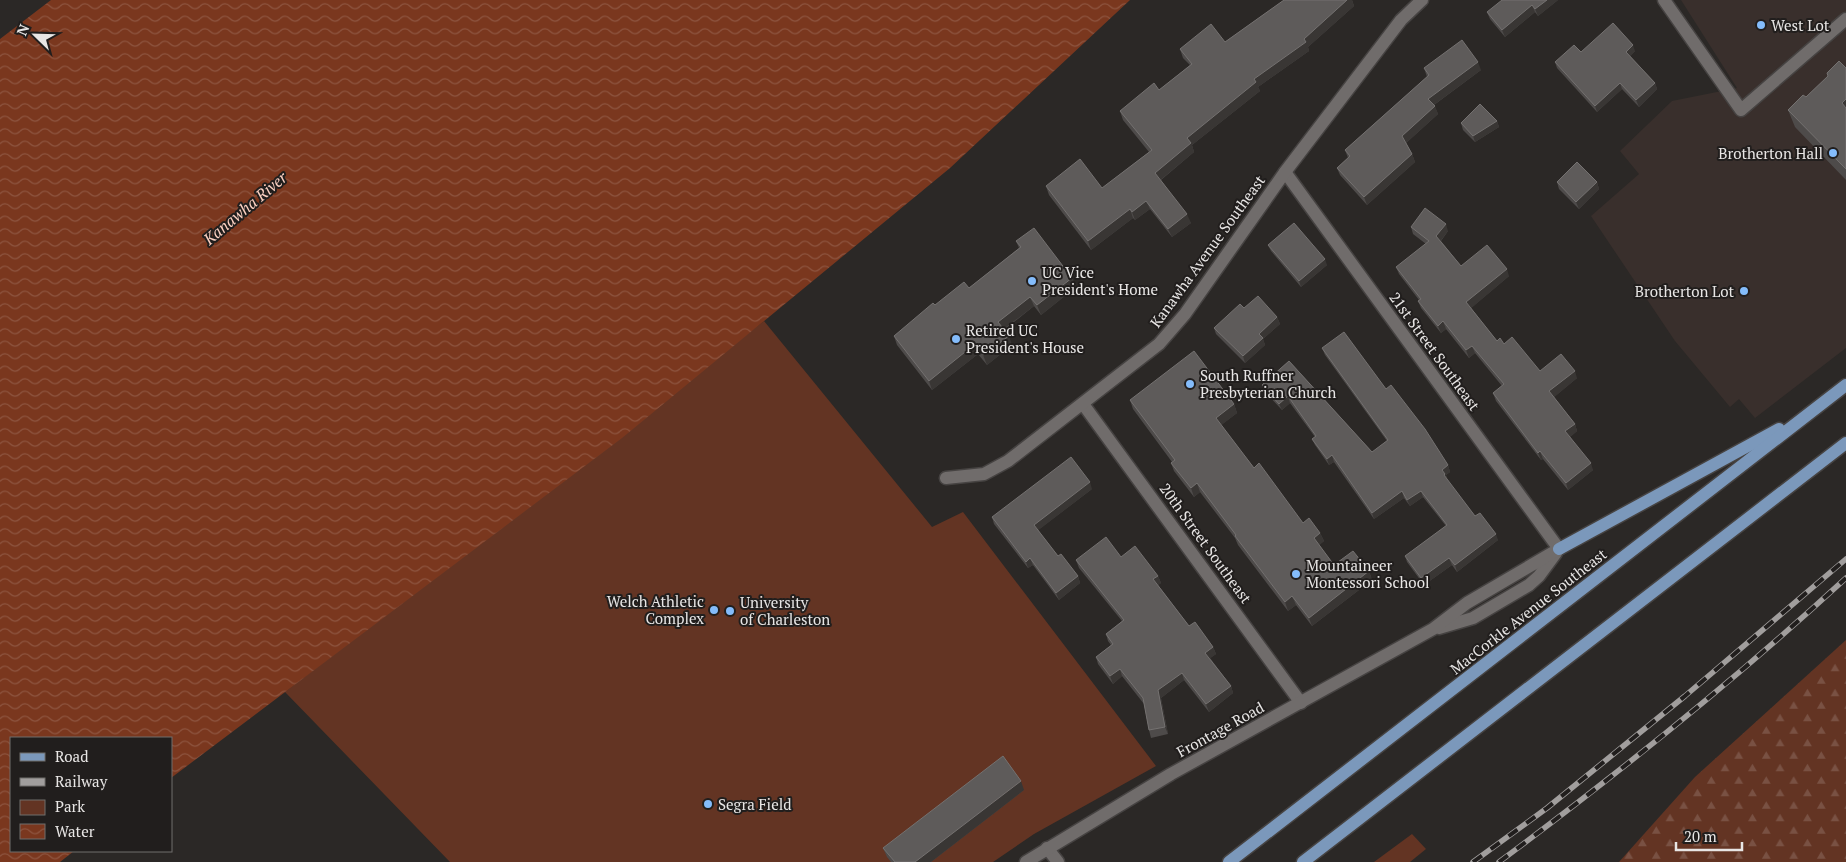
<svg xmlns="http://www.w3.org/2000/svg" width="1846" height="862" viewBox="0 0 1846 862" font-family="'PT Serif',serif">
	<defs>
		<pattern id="forest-firs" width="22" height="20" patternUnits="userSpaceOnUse" patternTransform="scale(1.25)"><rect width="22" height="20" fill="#633423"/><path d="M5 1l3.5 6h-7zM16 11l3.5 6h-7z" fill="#795143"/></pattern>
		<pattern id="water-waves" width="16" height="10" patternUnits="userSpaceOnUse" patternTransform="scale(1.25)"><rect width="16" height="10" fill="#7a371e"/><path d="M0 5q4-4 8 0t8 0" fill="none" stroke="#8d543f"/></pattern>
	</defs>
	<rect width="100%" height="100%" fill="#2b2826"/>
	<path fill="#392f2c" d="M1681,0H1846V348L1755,418L1739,399L1730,407L1675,341L1591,216L1639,174L1620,151L1672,101L1737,88Z"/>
	<g fill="#633423">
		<path d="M764,321L932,527L963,512L1156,766L1034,834L993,862H450L285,692Z"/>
		<path d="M1412,834L1426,849L1410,862H1374Z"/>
	</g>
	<path fill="url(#forest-firs)" d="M1846,640V862H1619L1695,777Z"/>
	<path fill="url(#water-waves)" d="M51,0H1130L950,168L622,438L171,778V738H11V851H74L60,862H0V39Z"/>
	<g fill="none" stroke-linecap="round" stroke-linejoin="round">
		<defs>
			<g id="street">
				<path d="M1664,0L1741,110L1846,19"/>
				<path d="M1285,172L1559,549"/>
				<path d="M1083,404L1301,703"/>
				<path d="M946,478L984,474L1008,461L1159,344L1185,314L1285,172L1401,20L1422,0"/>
				<path d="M1439,628L1473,618L1529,585L1539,576L1556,553"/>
				<path d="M1047,848L1058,862"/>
				<path d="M1026,862L1171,774L1433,629L1467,603L1559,549"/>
			</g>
			<g id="primary">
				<path d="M1559,549L1779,429"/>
				<path d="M1229,862L1846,385"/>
				<path d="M1303,862L1846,443"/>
			</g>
		</defs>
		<use href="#street" stroke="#464342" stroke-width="15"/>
		<use href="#primary" stroke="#464342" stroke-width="15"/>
		<use href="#street" stroke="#706c6b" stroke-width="12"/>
		<use href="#primary" stroke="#7b98bb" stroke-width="12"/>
		<defs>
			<g id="rail">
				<path d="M1473,862L1547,808L1685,696L1846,559"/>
				<path d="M1499,862C1619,773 1736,679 1846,578"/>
			</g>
		</defs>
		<use href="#rail" stroke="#a19e9d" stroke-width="5.5"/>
		<use href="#rail" stroke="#211e1d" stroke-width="4" stroke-dasharray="11" stroke-linecap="butt"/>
	</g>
	<g fill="#4e4b4a">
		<path d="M1284,0H1352L1354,6L1308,47L1309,51L1258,87L1260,91L1192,145L1194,152L1161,180L1191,223L1172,237L1150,209L1135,220L1133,218L1091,250L1049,195L1046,186L1102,188L1149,152L1123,120L1120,111L1159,90L1190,65L1183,58L1180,49L1225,42Z"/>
		<path d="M1558,0L1538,16L1535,12L1505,37L1490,19L1487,12Z"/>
		<path d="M1635,51L1630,56L1655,83L1657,89L1639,107L1622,89L1597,112L1557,68L1555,62L1581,52Z"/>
		<path d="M1424,68L1481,70L1434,105L1438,114L1406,143L1412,154L1415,162L1367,205L1340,175L1337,168L1348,158L1345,150L1427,77Z"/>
		<path d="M1846,68V180L1795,127L1788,110L1806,97L1828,76Z"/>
		<path d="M1497,121L1499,127L1475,142L1463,130L1461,123Z"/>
		<path d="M1557,182H1597L1599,189L1579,209L1559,189Z"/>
		<path d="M1411,227L1448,231L1441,241L1461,266L1509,276L1471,308L1497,341L1504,344L1540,371L1577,378L1554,397L1575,424L1577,431L1570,437L1593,470L1568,490L1543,459L1541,460L1496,401L1493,393L1502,386L1475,353L1469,358L1446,329L1441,333L1421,308L1418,301L1419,300L1399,274L1396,267L1426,244L1413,234Z"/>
		<path d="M1016,241L1072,278L1076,287L1041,315L1034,306L1004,330L1012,345L987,365L978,354L932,390L897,345L894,336L935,305L969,288L1019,248Z"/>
		<path d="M1268,245L1327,265L1301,287L1271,251Z"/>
		<path d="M1244,308L1277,317L1280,324L1263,339L1265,345L1245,363L1216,334L1214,328Z"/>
		<path d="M1322,348L1386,389L1448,465L1450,472L1446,475L1447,480L1475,516L1498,540L1457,572L1452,565L1424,585L1407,562L1405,556L1446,526L1423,497L1410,506L1404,498L1374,519L1334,462L1329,465L1315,445L1312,439L1315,437L1290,403L1282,410L1264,391L1262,385L1289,361L1372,452L1387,441L1325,355Z"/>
		<path d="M1130,400L1234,404L1237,413L1221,425L1254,468L1303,523L1320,533L1324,541L1319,545L1334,565L1369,571L1372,580L1312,626L1296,605L1288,611L1238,545L1235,538L1200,492L1194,497L1174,471L1171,463L1172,462L1133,409Z"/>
		<path d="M1092,489L1038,530L1058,556L1078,576L1080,583L1059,600L1033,565L1028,568L994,524L992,517Z"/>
		<path d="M1121,557L1158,576L1161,583L1158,585L1189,626L1213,647L1216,654L1210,658L1231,686L1233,693L1209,712L1184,680L1161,698L1168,734L1151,738L1149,730L1144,704L1122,676L1113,684L1098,664L1096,657L1111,645L1108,641L1106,634L1122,621L1079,568L1076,560Z"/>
		<path d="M1024,790L931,862H891L887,857L883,848Z"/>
	</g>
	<g fill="#393634">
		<path d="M1347,0H1352L1354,6L1308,47L1309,51L1258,87L1260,91L1192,145L1194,152L1158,182L1155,173L1187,138L1254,79L1304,39Z"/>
		<path d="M1547,0H1558L1538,16L1535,9Z"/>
		<path d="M1532,5L1535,12L1505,37L1502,30Z"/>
		<path d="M1633,45L1635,51L1629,58L1626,52Z"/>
		<path d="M1478,62L1481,70L1431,107L1428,99Z"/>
		<path d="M1620,83L1622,89L1597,112L1595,106Z"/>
		<path d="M1655,83L1657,89L1639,107L1636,100Z"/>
		<path d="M1846,99V115L1842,103Z"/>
		<path d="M1435,106L1438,114L1405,144L1402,136Z"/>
		<path d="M1497,121L1499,127L1475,142L1473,136Z"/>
		<path d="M1412,154L1415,162L1367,205L1364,197Z"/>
		<path d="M1597,182L1599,189L1579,209L1576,202Z"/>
		<path d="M1146,201L1150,209L1135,220L1132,212Z"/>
		<path d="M1130,209L1133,218L1091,250L1088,241Z"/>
		<path d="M1187,214L1191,223L1172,237L1168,229Z"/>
		<path d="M1446,224L1448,231L1439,243L1436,236Z"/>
		<path d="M1325,259L1327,265L1301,287L1299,281Z"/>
		<path d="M1507,269L1509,276L1469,310L1466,302Z"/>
		<path d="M1072,278L1076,287L1041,315L1037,305Z"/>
		<path d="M1030,297L1034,306L1001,331L998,322Z"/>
		<path d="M1277,317L1280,324L1263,339L1265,345L1245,363L1243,356L1259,334Z"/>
		<path d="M1443,321L1446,329L1441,333L1438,326Z"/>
		<path d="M1009,336L1012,345L987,365L983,355Z"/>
		<path d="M975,344L978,354L932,390L929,381Z"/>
		<path d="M1472,346L1475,353L1469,358L1466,350Z"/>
		<path d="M1575,371L1577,378L1552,399L1549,391Z"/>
		<path d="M1288,396L1290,403L1282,410L1279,404Z"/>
		<path d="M1234,404L1237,413L1219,427L1216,418Z"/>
		<path d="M1575,424L1577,431L1568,439L1565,431Z"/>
		<path d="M1540,451L1543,459L1541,460L1538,453Z"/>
		<path d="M1332,455L1334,462L1329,465L1327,459Z"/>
		<path d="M1591,463L1593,470L1568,490L1566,483Z"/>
		<path d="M1448,465L1450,472L1446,475L1448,481L1446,482L1442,470Z"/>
		<path d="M1090,482L1092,489L1036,532L1034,525Z"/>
		<path d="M1197,483L1200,492L1194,497L1191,488Z"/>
		<path d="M1402,491L1404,498L1374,519L1372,513Z"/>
		<path d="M1421,491L1423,497L1410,506L1407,500Z"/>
		<path d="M1320,533L1324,541L1317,547L1314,538Z"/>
		<path d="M1496,534L1498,540L1457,572L1455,565Z"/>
		<path d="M1030,558L1033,565L1028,568L1026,562Z"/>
		<path d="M1449,558L1452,565L1424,585L1421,578Z"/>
		<path d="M1369,571L1372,580L1312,626L1309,618Z"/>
		<path d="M1078,576L1080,583L1059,600L1056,593Z"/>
		<path d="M1158,576L1161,583L1156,587L1153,579Z"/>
		<path d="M1292,596L1296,605L1288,611L1285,602Z"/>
		<path d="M1213,647L1216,654L1208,660L1205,653Z"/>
		<path d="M1120,669L1122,676L1113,684L1110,676Z"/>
		<path d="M1182,673L1184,680L1161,698L1168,734L1165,727L1158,690Z"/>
		<path d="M1231,686L1233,693L1209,712L1206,704Z"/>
		<path d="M1021,781L1024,790L931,862H915Z"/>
	</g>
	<g fill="#5e5b5a" stroke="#747170">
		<path d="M1284,0H1347L1304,39L1306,42L1254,79L1256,82L1187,138L1191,143L1155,173L1187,214L1168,229L1146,201L1132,212L1130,209L1088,241L1046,186L1080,159L1102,188L1152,150L1120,111L1154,83L1159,90L1192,64L1180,49L1211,24L1225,42Z"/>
		<path d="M1502,0H1547L1535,9L1532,5L1502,30L1487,12Z"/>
		<path d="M1613,23L1633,45L1626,52L1655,83L1636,100L1620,83L1595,106L1555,62L1574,45L1581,52Z"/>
		<path d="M1462,40L1478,62L1428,99L1435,106L1402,136L1412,154L1364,197L1337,168L1350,156L1345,150L1429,75L1424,68Z"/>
		<path d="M1839,61L1846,68V99L1842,103L1846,108V169L1788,110L1803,95L1806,97L1828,76L1827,73Z"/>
		<path d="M1480,104L1497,121L1473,136L1461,123Z"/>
		<path d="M1577,162L1597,182L1576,202L1557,182Z"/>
		<path d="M1425,208L1446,224L1436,236L1461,266L1487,245L1507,269L1466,302L1497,341L1500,338L1504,344L1512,337L1540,371L1561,354L1575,371L1549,391L1575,424L1565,431L1591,463L1566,483L1540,451L1538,453L1493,393L1504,384L1472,346L1466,350L1443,321L1438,326L1418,301L1421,299L1396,267L1429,241L1411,227Z"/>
		<path d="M1294,223L1325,259L1299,281L1268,245Z"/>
		<path d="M1034,228L1072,278L1037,305L1030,297L998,322L1009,336L983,355L975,344L929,381L894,336L933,303L935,305L964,282L969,288L1021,247L1016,241Z"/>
		<path d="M1258,296L1277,317L1259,334L1263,338L1243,356L1214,328L1240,304L1244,308Z"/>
		<path d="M1344,332L1386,389L1391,385L1425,429L1448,465L1442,470L1445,474L1444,475L1475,516L1480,513L1496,534L1455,565L1449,558L1421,578L1405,556L1447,525L1421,491L1407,500L1402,491L1372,513L1332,455L1327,459L1312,439L1316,436L1288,396L1279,404L1262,385L1289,361L1372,452L1388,440L1322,348Z"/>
		<path d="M1194,351L1234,404L1216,418L1254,468L1259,463L1303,523L1309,518L1320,533L1314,538L1334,565L1353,551L1369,571L1309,618L1292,596L1285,602L1235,536L1236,535L1197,483L1191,488L1171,463L1175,460L1130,400Z"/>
		<path d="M1071,457L1090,482L1034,525L1058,556L1061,554L1078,576L1056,593L1030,558L1026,562L992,517Z"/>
		<path d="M1106,537L1121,557L1135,546L1158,576L1153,579L1189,626L1195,622L1213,647L1205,653L1231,686L1206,704L1182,673L1158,690L1165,727L1149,730L1143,698L1120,669L1110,676L1096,657L1113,644L1106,634L1124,620L1076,560Z"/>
		<path d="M1003,756L1021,781L915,862H895L883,848Z"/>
	</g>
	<g fill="#84bcfb" stroke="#211e1d" stroke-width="2">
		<circle cx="1761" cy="25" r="5"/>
		<circle cx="1833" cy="153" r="5"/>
		<circle cx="1032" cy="281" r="5"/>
		<circle cx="1744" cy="291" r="5"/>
		<circle cx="956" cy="339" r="5"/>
		<circle cx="1190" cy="384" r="5"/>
		<circle cx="1296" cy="574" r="5"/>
		<circle cx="714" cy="610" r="5"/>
		<circle cx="730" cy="611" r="5"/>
		<circle cx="708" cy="804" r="5"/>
	</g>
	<g text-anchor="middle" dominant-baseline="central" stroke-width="4" stroke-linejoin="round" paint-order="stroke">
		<g font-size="15" fill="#e8e6e5" stroke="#211e1d" text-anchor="start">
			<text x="1771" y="25">West Lot</text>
			<text x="1823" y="153" text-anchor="end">Brotherton Hall</text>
			<text x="1042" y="272">UC Vice<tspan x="1042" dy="17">President's Home</tspan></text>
			<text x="1734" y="291" text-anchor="end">Brotherton Lot</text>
			<text x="966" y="330">Retired UC<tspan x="966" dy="17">President's House</tspan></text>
			<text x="1200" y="375">South Ruffner<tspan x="1200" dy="17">Presbyterian Church</tspan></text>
			<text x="1306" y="565">Mountaineer<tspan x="1306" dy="17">Montessori School</tspan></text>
			<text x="704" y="601" text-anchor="end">Welch Athletic<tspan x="704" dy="17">Complex</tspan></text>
			<text x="740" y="602">University<tspan x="740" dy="17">of Charleston</tspan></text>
			<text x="718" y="804">Segra Field</text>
		</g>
		<g font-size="15" fill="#e8e6e5" stroke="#211e1d">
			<text transform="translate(1207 251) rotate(-54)">Kanawha Avenue Southeast</text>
			<text transform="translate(1435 351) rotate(54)">21st Street Southeast</text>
			<text transform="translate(1206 543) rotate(54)">20th Street Southeast</text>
			<text transform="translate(1528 611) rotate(-38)">MacCorkle Avenue Southeast</text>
			<text transform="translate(1220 729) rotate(-29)">Frontage Road</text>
		</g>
		<g font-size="16" font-style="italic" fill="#fcd1c2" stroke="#211e1d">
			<text transform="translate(245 208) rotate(-40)">Kanawha River</text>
		</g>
	</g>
	<rect x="10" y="737" width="162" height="115" fill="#211e1d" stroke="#716e6d"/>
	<rect x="20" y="753" width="25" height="8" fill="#7b98bb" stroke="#716e6d"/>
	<text x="55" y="762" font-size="15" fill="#e8e6e5">Road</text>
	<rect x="20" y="778" width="25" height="8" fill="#a19e9d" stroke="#716e6d"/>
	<text x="55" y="787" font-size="15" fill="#e8e6e5">Railway</text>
	<rect x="20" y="800" width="25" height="15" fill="#633423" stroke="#716e6d"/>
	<text x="55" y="812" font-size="15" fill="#e8e6e5">Park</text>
	<rect x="20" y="824" width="25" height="15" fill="url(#water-waves)" stroke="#716e6d"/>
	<text x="55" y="837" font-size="15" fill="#e8e6e5">Water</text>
	<g transform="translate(35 35) rotate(293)" stroke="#211e1d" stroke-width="4" paint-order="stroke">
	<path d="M0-4L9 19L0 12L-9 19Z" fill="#e8e6e5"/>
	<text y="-8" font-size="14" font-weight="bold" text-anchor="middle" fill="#e8e6e5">N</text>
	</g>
	<path d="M1676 842v8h66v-8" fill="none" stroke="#e8e6e5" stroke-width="2.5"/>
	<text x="1684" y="842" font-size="15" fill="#e8e6e5" stroke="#211e1d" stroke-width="4" paint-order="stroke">20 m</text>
</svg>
